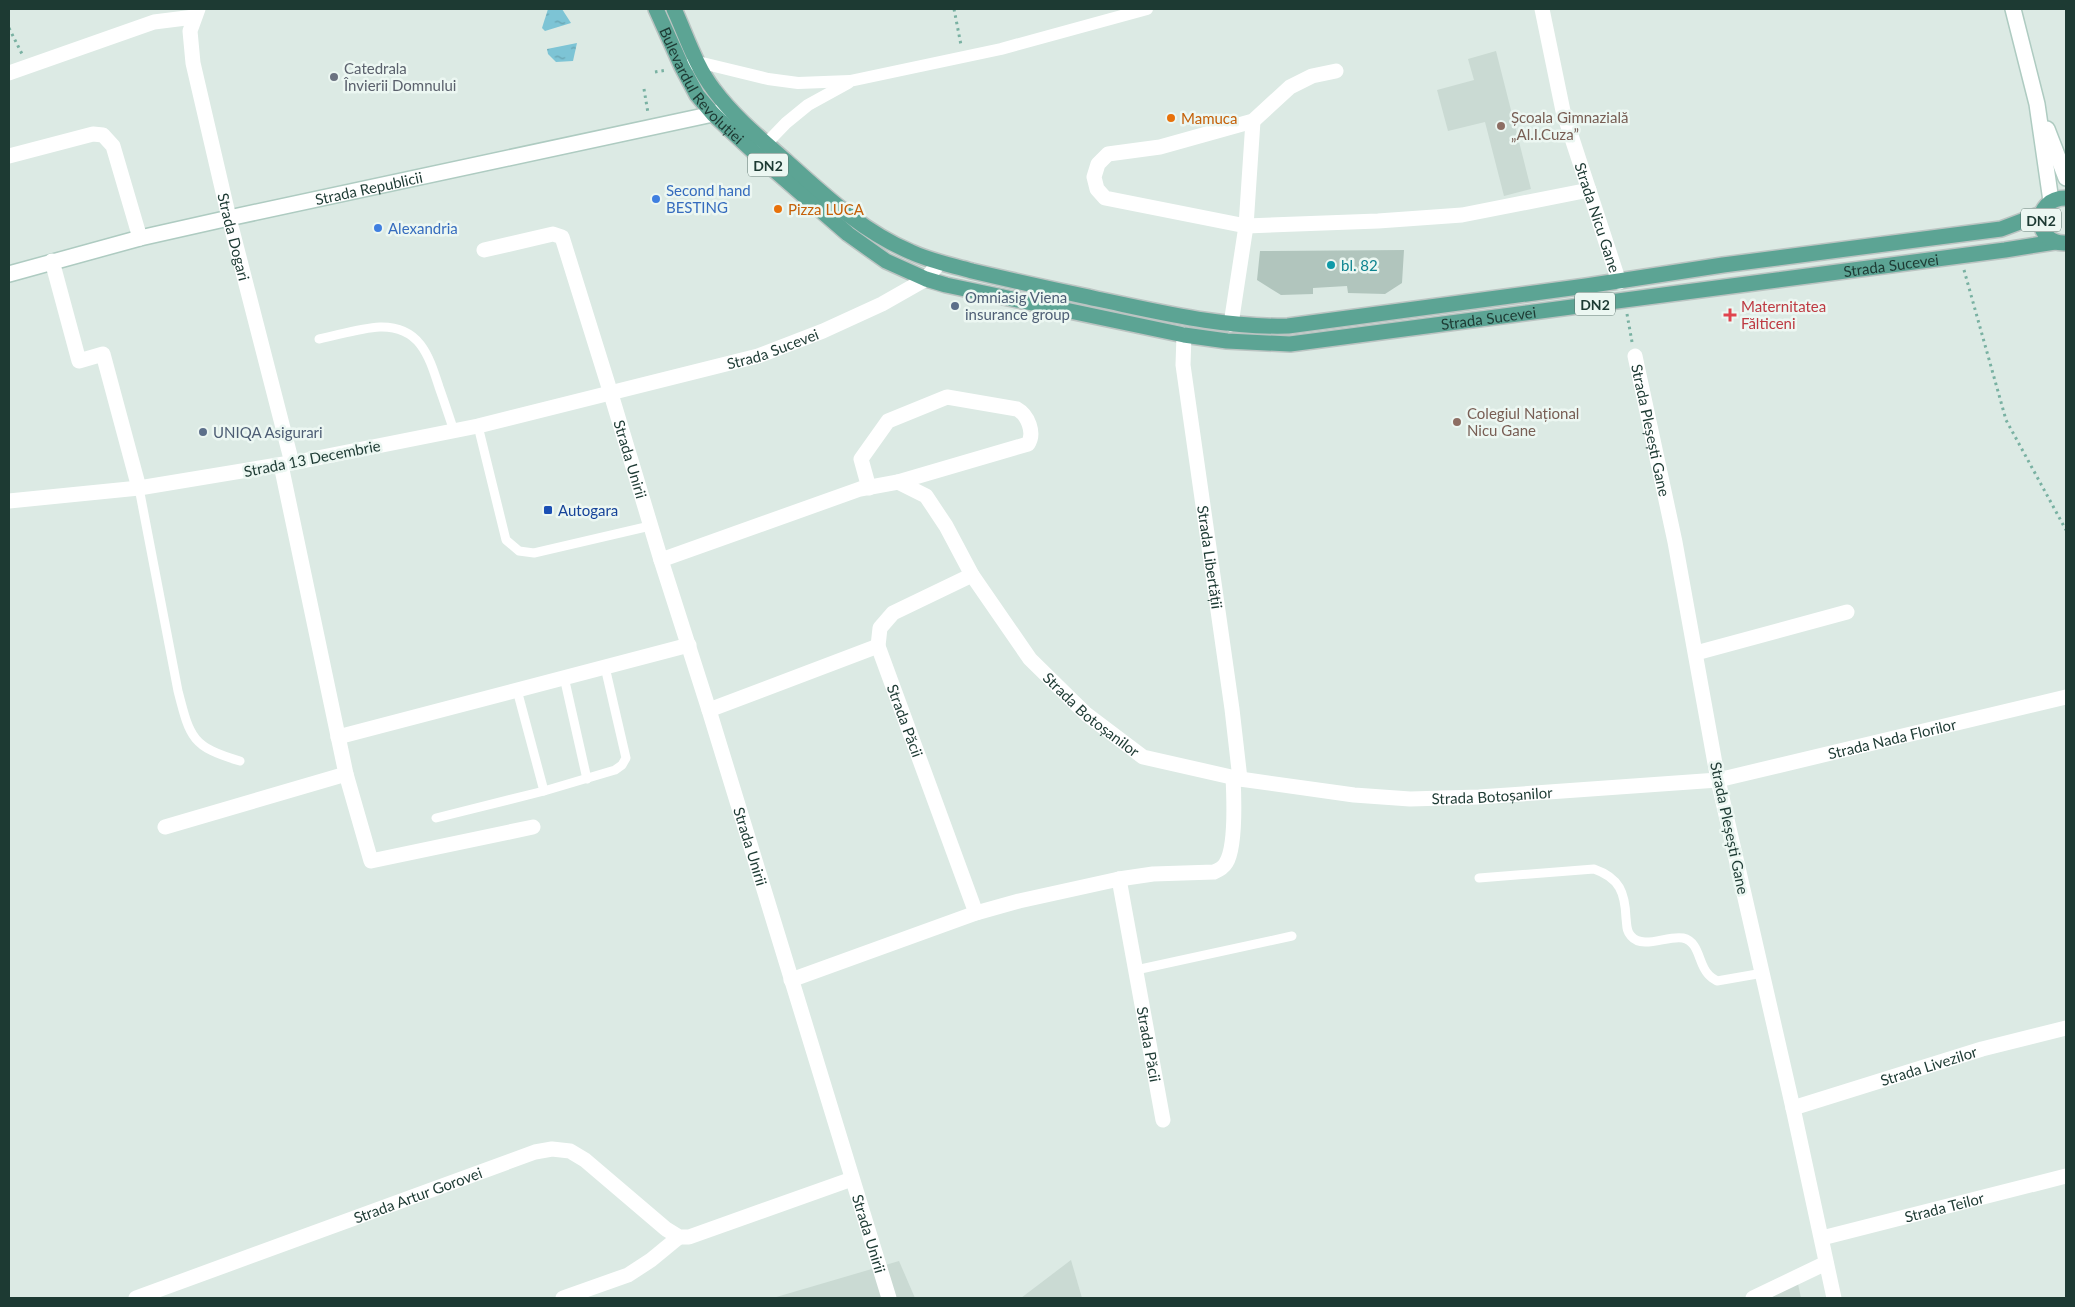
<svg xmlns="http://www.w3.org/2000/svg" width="2075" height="1307" viewBox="0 0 2075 1307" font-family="Lato,sans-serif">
	<defs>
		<pattern id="water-ripples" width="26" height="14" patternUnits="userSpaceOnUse" patternTransform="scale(1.25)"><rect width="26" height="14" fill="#7dc4d5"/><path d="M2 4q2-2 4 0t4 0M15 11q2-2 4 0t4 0" fill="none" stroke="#66a0ad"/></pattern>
	</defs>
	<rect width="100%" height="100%" fill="#dceae4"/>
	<g fill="#cadad3">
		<path d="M1496,51L1531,189L1504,196L1485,122L1448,131L1437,90L1474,80L1468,59Z"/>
		<path d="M1071,1260L1082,1298H1021Z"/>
		<path d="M899,1261L915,1298H773Z"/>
		<path d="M1797,1279L1801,1298H1757Z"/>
	</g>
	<g fill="url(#water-ripples)">
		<path d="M548,9H562L571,23L545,31L542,28Z"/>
		<path d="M577,43L573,61L556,62L548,54L547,49Z"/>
	</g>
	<path fill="#b1c5bd" d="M1404,250L1402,283L1385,294L1348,293L1347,286L1313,288V294L1281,295L1257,280L1260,251Z"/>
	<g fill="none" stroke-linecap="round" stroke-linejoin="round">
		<defs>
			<g id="secondary">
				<path d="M2013,9L2037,104L2051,201"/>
				<path d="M2047,129L2066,178"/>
				<path id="s12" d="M9,274L140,238L229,218L713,114L722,110"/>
			</g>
			<g id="primary">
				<path id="s13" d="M656,9L682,67L697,95L713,114L756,154L848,234L886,261L926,279L946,285L1184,335L1227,341L1290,344L2005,250L2055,242"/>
				<path d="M674,9C686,35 696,67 714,90C734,117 761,139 786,161C825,196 863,232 911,252C930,261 951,265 972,271C1014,281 1056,290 1097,299C1160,312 1223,328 1288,326L1586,286L1723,265L2001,229L2041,214"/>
				<path d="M2066,198C2031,198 2034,245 2066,243"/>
			</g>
		</defs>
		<use href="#secondary" stroke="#aecbc1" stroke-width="18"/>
		<use href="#primary" stroke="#bbc4c2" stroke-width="18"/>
		<g stroke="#79b1a2" stroke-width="3" stroke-dasharray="2.5 4" stroke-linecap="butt">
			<path d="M954,9L961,45"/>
			<path d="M9,28L22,54"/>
			<path d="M655,72L667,70"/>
			<path d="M644,89L648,113"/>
			<path d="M1964,270L2006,420L2066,530"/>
			<path d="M1627,314L1632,342"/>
		</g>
		<g stroke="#fff" stroke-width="9">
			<path d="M319,339C339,335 360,328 380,327C420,326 429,356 439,387C444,401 449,416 454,431"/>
			<path d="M478,426L506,540L519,551L534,553L650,526"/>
			<path d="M139,488L178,691C190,738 192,747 240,761"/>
			<path d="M564,677L587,779"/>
			<path d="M517,690L544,791L615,770L622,765L626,758L605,667"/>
			<path d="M436,818L544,791"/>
			<path d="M1479,878L1594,869C1620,878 1625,893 1626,918C1627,925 1626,931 1631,936C1643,950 1667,935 1683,938C1700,942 1698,964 1708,974C1710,977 1714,979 1717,981L1763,973"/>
			<path d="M1136,970L1292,936"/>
		</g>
		<g stroke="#fff" stroke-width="12">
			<path d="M691,64L698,62L768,79L798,83L850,81L1001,49L1147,9"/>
			<path d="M759,151L786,123L808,105L848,83"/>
		</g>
		<g stroke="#fff" stroke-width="15">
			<path id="s1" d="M1542,9L1563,111L1619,282"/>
			<path d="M1336,71L1312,76L1290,87L1253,121L1160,147L1108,154L1098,164L1094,177L1097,189L1105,198L1246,226L1378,221L1462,215L1589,190"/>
			<path d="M9,73L154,22L194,17"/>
			<path d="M9,156L93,134L103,135L113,146L140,238"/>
			<path d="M484,250L553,234L562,237L611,394"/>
			<path d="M52,261L79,361L103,354L139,488"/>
			<path d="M1231,324L1246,226L1253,121"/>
			<path id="s2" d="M1184,335L1183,365L1232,709L1240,779"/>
			<path id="s3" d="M1635,356L1675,542L1718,780L2066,697"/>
			<path d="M281,465L346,774L371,861L533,827"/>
			<path d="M869,488L861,459L888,421L947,397L1017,409C1028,415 1035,433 1028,444L898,482"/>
			<path d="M9,501L139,488L290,463"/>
			<path id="s4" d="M661,560L709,710L889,1298"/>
			<path id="s5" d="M972,575L893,613L880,628L878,646L976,913"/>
			<path d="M1696,653L1847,612"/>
			<path d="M709,710L878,646"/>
			<path d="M338,737L689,645"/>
			<path d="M165,827L346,774"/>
			<path id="s6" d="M1119,879L1163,1120"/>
			<path d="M791,980L976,913L1019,901L1119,879L1153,874L1214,872C1219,870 1223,868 1226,863C1236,847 1234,797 1233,777"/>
			<path id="s7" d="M1793,1108L1982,1049L2066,1028"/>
			<path id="s8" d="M1822,1238L2066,1176"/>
			<path id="s9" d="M136,1298L535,1152L552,1149L570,1151L585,1160L666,1229L679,1237H689L852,1179"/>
			<path d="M563,1298L628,1275L651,1260L679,1237"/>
		</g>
		<g stroke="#fff" stroke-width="15">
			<path id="s10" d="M198,9L190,31L193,63L229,218L292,463L478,426L758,356L823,331L882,304L926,279L939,263"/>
			<path id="s11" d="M611,394L661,560L860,489L898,482L926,496L946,526L972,575L1030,659L1086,714L1143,757L1240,779L1354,795L1410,799L1479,797L1718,780L1793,1108L1834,1298"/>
			<path d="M1753,1298L1826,1263"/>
		</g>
		<use href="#secondary" stroke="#fff" stroke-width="15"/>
		<use href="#primary" stroke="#5ca494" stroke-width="15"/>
	</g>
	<circle fill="#6b7280" stroke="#ecf7f2" stroke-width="2" cx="334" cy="77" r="5"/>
	<g fill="#e8710a" stroke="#ecf7f2" stroke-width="2">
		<circle cx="1171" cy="118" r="5"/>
		<circle cx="778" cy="209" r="5"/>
	</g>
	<g fill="#8d6e63" stroke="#ecf7f2" stroke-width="2">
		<circle cx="1501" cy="126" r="5"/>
		<circle cx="1457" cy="422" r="5"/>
	</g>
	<g fill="#3f7fe0" stroke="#ecf7f2" stroke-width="2">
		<circle cx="656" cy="199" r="5"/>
		<circle cx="378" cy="228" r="5"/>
	</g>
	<circle fill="#0f9aa8" stroke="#ecf7f2" stroke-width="2" cx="1331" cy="265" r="5"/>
	<g fill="#5c6f8a" stroke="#ecf7f2" stroke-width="2">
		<circle cx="955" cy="306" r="5"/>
		<circle cx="203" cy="432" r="5"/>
	</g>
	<path fill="#e0444e" stroke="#ecf7f2" stroke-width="2" d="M1727.5 307.5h5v5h5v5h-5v5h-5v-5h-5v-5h5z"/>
	<rect fill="#1a4fb4" stroke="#ecf7f2" stroke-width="2" x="543" y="505" width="10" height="10" rx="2.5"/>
	<g text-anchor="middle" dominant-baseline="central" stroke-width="5" stroke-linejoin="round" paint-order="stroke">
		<g fill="#ecf7f2" stroke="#5b736c" stroke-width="1">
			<rect x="748" y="153.5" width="40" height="23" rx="4"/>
			<rect x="2021" y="208.5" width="40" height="23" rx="4"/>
			<rect x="1575" y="292.5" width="40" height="23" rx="4"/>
		</g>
		<g font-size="14" font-weight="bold" fill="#1d3a33">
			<text x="768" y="165">DN2</text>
			<text x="2041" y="220">DN2</text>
			<text x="1595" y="304">DN2</text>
		</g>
		<g font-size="15" fill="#5b616d" stroke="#ecf7f2" text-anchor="start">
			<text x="344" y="68">Catedrala<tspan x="344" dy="17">Învierii Domnului</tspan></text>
		</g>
		<g font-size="15" fill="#1d3a33" stroke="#ecf7f2">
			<text stroke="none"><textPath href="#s13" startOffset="90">Bulevardul Revoluției</textPath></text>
			<text stroke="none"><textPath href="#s12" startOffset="370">Strada Republicii</textPath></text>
			<text stroke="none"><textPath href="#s1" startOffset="216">Strada Nicu Gane</textPath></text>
			<text stroke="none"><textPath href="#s10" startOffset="234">Strada Dogari</textPath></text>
			<text stroke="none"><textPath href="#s13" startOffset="1368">Strada Sucevei</textPath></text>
			<text stroke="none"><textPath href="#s13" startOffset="962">Strada Sucevei</textPath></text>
			<text stroke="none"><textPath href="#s10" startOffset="962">Strada Sucevei</textPath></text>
			<text stroke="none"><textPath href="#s3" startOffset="76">Strada Pleșești Gane</textPath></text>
			<text transform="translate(312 458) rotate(-11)">Strada 13 Decembrie</text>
			<text stroke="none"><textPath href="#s11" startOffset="68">Strada Unirii</textPath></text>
			<text stroke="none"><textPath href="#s2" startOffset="224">Strada Libertății</textPath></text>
			<text stroke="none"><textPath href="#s11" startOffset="731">Strada Botoșanilor</textPath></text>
			<text stroke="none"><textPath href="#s5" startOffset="205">Strada Păcii</textPath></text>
			<text stroke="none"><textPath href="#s3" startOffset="611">Strada Nada Florilor</textPath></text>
			<text stroke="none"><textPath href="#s11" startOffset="1151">Strada Botoșanilor</textPath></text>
			<text transform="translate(1730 828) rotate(78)">Strada Pleșești Gane</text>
			<text stroke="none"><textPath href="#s4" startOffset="300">Strada Unirii</textPath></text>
			<text stroke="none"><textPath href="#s6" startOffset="168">Strada Păcii</textPath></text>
			<text stroke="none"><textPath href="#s7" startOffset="142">Strada Livezilor</textPath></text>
			<text stroke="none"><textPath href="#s9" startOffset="300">Strada Artur Gorovei</textPath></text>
			<text stroke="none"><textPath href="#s8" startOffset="126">Strada Teilor</textPath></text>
			<text stroke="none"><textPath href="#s4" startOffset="705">Strada Unirii</textPath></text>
		</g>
		<g font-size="15" fill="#785e54" stroke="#ecf7f2" text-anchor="start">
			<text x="1511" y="117">Școala Gimnazială<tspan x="1511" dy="17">„Al.I.Cuza”</tspan></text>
			<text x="1467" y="413">Colegiul Național<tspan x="1467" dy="17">Nicu Gane</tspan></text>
		</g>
		<g font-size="15" fill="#c56008" stroke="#ecf7f2" text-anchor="start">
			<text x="1181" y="118">Mamuca</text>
			<text x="788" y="209">Pizza LUCA</text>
		</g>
		<g font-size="15" fill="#366cbe" stroke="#ecf7f2" text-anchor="start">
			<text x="666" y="190">Second hand<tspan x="666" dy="17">BESTING</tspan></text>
			<text x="388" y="228">Alexandria</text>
		</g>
		<g font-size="15" fill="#0d838f" stroke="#ecf7f2" text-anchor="start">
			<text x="1341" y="265">bl. 82</text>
		</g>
		<g font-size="15" fill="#4e5e75" stroke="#ecf7f2" text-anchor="start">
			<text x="965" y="297">Omniasig Viena<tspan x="965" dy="17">insurance group</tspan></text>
			<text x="213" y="432">UNIQA Asigurari</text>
		</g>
		<g font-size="15" fill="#be3a42" stroke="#ecf7f2" text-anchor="start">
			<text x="1741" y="306">Maternitatea<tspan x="1741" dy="17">Fălticeni</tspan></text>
		</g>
		<g font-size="15" fill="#164399" stroke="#ecf7f2" text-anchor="start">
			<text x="558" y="510">Autogara</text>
		</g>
	</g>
	<rect width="2075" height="1307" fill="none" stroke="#1d3a33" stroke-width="20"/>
</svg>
